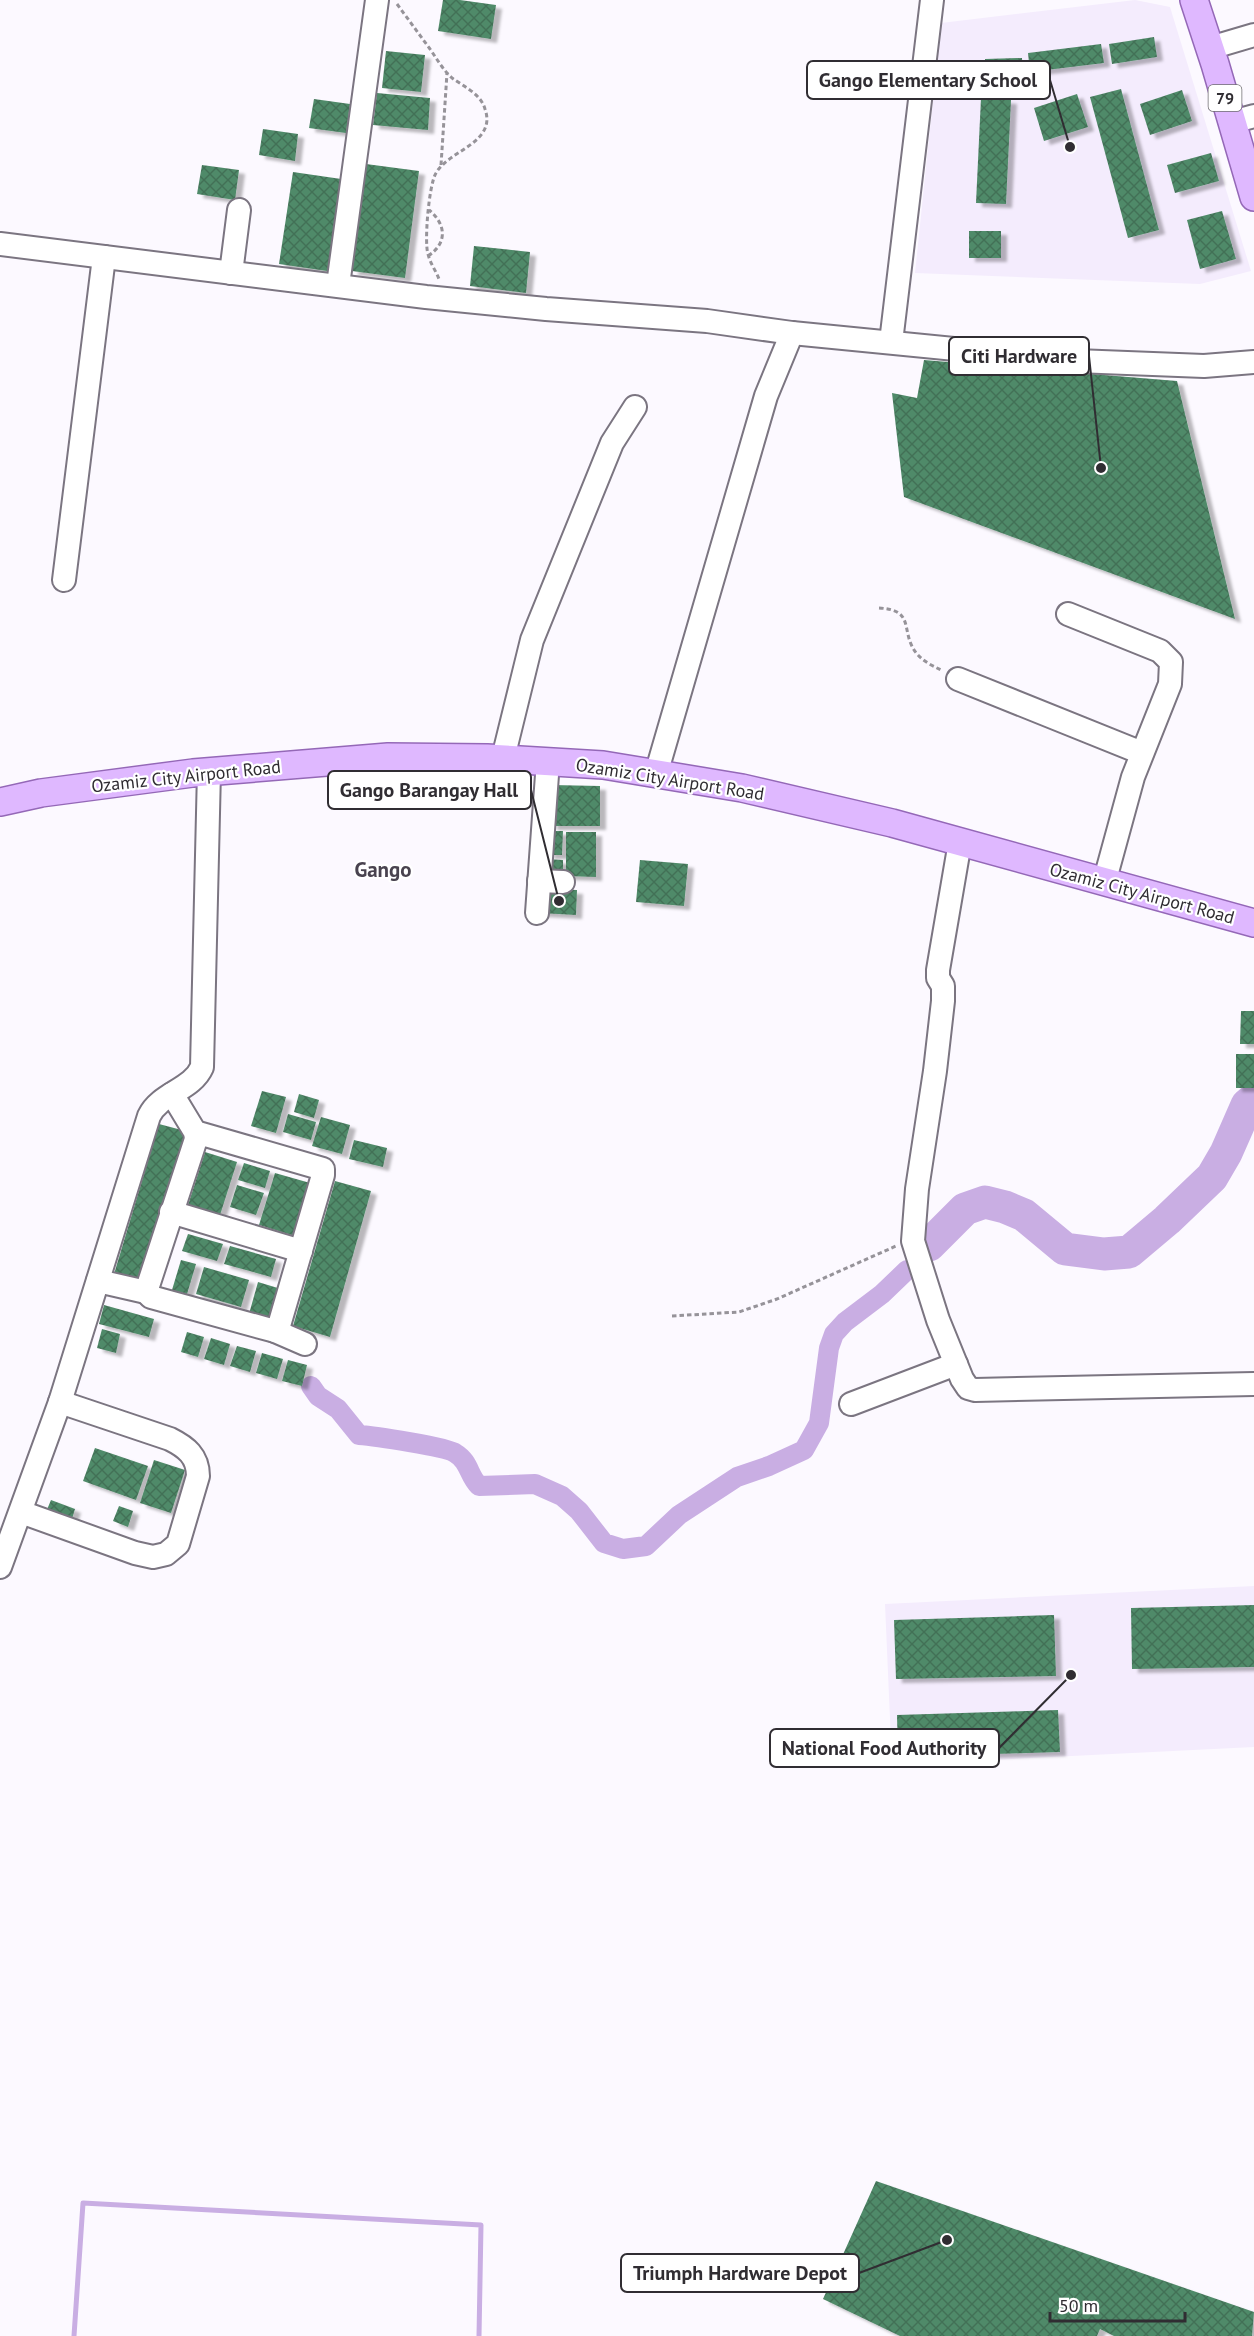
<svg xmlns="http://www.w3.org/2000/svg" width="1254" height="2336" viewBox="0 0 1254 2336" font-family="'PT Sans',sans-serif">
	<defs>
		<pattern id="building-cross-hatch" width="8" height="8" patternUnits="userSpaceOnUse" patternTransform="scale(1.5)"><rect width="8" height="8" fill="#508a69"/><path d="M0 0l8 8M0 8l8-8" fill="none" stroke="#437157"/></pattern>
		<filter id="shadow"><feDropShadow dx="6" dy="4" stdDeviation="1.5" flood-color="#0004"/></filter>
	</defs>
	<rect width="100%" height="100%" fill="#fcf9ff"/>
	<g fill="#f4ecfd">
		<path d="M1135,0L1170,7L1251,271L1200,284L915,273L941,23Z"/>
		<path d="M1254,1586V1747L892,1765L885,1604Z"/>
	</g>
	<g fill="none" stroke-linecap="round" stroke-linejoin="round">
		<path stroke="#c9aee3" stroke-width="5" d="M74,2336L83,2203L481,2225L479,2336"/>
		<path stroke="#c9aee3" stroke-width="20" d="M311,1386L318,1396L338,1409L359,1435C374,1436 447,1447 455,1453C470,1462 468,1475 479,1486L535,1484L562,1496L579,1511L604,1543L623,1549L646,1546L679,1515L737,1477L769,1466L804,1450L819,1423L829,1348L834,1334L845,1322L882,1294L907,1270"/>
		<path stroke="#c9aee3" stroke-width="33" d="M929,1245L965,1209L985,1202L1005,1207L1024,1215L1065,1249L1104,1254L1129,1252L1167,1220L1212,1177L1226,1153L1247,1105L1254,1099"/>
	</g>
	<g fill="url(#building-cross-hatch)" filter="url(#shadow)">
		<path d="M443,0H460L496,5L491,39L438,31Z"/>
		<path d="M1154,37L1157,57L1112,64L1109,44Z"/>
		<path d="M1101,44L1104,63L1030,72L1028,53Z"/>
		<path d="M386,51L425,55L421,92L382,88Z"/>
		<path d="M1022,58L1023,81L986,83L985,59Z"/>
		<path d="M1121,89L1159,230L1128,238L1090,97Z"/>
		<path d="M1182,90L1192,121L1150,135L1140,104Z"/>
		<path d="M377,93L430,98L428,130L373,125Z"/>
		<path d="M1077,94L1088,127L1044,141L1034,108Z"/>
		<path d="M981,98L1011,100L1006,204L976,203Z"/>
		<path d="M314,99L350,104L346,133L309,128Z"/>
		<path d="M263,129L298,134L295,161L259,155Z"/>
		<path d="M1211,153L1219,181L1175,193L1167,165Z"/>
		<path d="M366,164L419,171L405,278L352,271Z"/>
		<path d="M202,165L239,170L235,200L197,194Z"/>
		<path d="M293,172L348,180L334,272L279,264Z"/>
		<path d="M1222,211L1236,259L1200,269L1187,220Z"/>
		<rect x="969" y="231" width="32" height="27"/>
		<path d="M474,246L530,252L526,293L470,286Z"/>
		<path d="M924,360L1177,381L1235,619L904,497L892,393L917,398Z"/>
		<path d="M552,785L600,786V826H551Z"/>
		<path d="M549,831H563L562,855H548Z"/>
		<path d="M566,832H596V877L566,876Z"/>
		<path d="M547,859L563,860V875H546Z"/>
		<path d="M640,860L688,864L684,906L636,902Z"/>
		<path d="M543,889L577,890L576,915L540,913Z"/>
		<path d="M1241,1011H1254V1044H1240Z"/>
		<rect x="1236" y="1054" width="18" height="34"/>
		<path d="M262,1091L286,1097L276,1133L251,1126Z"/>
		<path d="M299,1094L319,1100L314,1118L294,1112Z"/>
		<path d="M288,1114L316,1122L311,1140L283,1132Z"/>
		<path d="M321,1117L350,1125L342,1154L312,1146Z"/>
		<path d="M159,1124L189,1132L144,1282L114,1274Z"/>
		<path d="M354,1140L387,1148L383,1167L349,1159Z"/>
		<path d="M205,1152L237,1162L220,1215L188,1205Z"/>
		<path d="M244,1163L270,1171L265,1188L238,1180Z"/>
		<path d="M275,1173L310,1183L295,1236L259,1225Z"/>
		<path d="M335,1181L371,1191L330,1337L293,1326Z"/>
		<path d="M237,1185L264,1193L256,1215L230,1207Z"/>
		<path d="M188,1234L223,1244L217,1261L182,1251Z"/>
		<path d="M230,1246L276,1259L271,1277L224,1264Z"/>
		<path d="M181,1260L196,1264L187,1294L172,1290Z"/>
		<path d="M204,1267L249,1280L241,1307L196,1294Z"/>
		<path d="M258,1282L281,1289L271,1320L249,1314Z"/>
		<path d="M104,1305L154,1319L149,1337L99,1324Z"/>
		<path d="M102,1329L120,1334L116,1353L97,1348Z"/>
		<path d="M187,1332L204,1337L198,1357L181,1352Z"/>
		<path d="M211,1338L230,1344L224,1365L204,1359Z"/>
		<path d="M237,1346L256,1351L250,1372L230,1366Z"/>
		<path d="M262,1353L283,1359L277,1379L256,1373Z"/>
		<path d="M288,1360L307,1365L302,1386L282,1381Z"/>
		<path d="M95,1448L148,1466L136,1500L83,1481Z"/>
		<path d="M154,1460L185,1470L171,1513L140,1503Z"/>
		<path d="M51,1500L75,1509L71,1522L46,1512Z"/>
		<path d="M119,1506L133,1511L128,1527L113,1521Z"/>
		<path d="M1254,1605V1667L1132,1669L1131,1608Z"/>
		<path d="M1054,1615L1056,1676L896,1679L894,1620Z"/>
		<path d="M1058,1710L1060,1752L898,1757L897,1715Z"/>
		<path d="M876,2181L1254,2312L1252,2336H1114L1100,2329L1097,2336H900L823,2299Z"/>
	</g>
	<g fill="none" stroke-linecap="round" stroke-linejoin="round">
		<defs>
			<g id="minor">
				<path d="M1210,48L1254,35"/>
				<path d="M1232,122L1254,116"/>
				<path d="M0,244L426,297L546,309L707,321L792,333L1076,361L1204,366L1254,362"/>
				<path d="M231,273L239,210"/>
				<path d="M338,285L377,0"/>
				<path d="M891,342L932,0"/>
				<path d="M64,580L104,257"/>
				<path d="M1068,614L1160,651L1171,662L1170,684L1133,777L1104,883"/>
				<path d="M958,679L1142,753"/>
				<path d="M503,758L532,640L612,443L635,407"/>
				<path d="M656,774L766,396L792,333"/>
				<path d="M960,842L938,970V978L943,986V1001L935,1071L917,1189L913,1241L938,1320L962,1379L968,1388L975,1390L1254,1384"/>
				<path d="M539,881L563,882"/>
				<path d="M537,913L548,761"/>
				<path d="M172,1094L195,1132L196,1139L146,1292L151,1297L275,1331L278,1329L323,1175V1169L195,1132"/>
				<path d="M171,1212L301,1251"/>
				<path d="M98,1281L146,1292"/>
				<path d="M275,1331L305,1344"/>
				<path d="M851,1404L956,1364"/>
				<path d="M21,1512L135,1553L153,1557L166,1554L178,1544L198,1476C198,1456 186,1447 170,1439L60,1402"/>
				<path d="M0,1567L60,1402L149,1116C160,1093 192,1090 202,1067L209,771"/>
			</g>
			<g id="major">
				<path d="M1194,0L1215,64L1254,197"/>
				<path d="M0,802L41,793L193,773L388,757L487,758L603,765L742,788L892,823L1254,923"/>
			</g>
		</defs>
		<use href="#minor" stroke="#7b7581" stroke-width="26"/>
		<use href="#major" stroke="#9468b7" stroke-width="30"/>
		<g stroke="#969399" stroke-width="3" stroke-dasharray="4.5 3" stroke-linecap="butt">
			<path d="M397,4C408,19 419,34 430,49C437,59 443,70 452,78C463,86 481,94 485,109C497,143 449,150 436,173C429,184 424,242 428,254C430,263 436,271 439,279"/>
			<path d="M441,165L447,73"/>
			<path d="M428,256C448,243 446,224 429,210"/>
			<path d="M879,608C917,610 899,632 917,654C924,662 933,666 941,670"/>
			<path d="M672,1316L739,1312L777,1299L896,1246"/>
		</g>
		<use href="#minor" stroke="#fff" stroke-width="22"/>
		<use href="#major" stroke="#dfb8ff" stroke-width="27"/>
	</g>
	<g text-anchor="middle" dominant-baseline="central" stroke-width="4.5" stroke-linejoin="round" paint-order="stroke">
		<rect fill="#fff" stroke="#6e6c70" stroke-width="1.5" x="1208.5" y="85" width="33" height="26" rx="4.5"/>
		<g font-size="16" font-weight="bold" fill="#302d32">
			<text x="1225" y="98">79</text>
		</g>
		<g font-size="18" fill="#302d32" stroke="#fff">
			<text transform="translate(186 776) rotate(-6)">Ozamiz City Airport Road</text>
			<text transform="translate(670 779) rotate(9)">Ozamiz City Airport Road</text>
			<text transform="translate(1142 893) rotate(15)">Ozamiz City Airport Road</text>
		</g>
		<g font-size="21" font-weight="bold" fill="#49434f" stroke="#fff">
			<text x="383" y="869">Gango</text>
		</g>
	</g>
	<path fill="none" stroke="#302d32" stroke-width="2" d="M1070 147L1050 80M1101 468L1089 356M559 901L531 790M1071 1675L999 1748M947 2240L859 2273"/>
	<g fill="#302d32" stroke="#fff" stroke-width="2">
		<circle cx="1070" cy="147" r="6"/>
		<circle cx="1101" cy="468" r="6"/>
		<circle cx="559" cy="901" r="6"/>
		<circle cx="1071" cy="1675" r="6"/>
		<circle cx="947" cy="2240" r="6"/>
	</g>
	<g fill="#fff" stroke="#302d32" stroke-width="2">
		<rect x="807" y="61" width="243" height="38" rx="6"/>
		<rect x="949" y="337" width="140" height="38" rx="6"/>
		<rect x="328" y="771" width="203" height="38" rx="6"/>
		<rect x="770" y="1729" width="229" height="38" rx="6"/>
		<rect x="621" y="2254" width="238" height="38" rx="6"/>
	</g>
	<g font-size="20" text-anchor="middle" font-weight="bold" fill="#302d32">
		<text x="928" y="87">Gango Elementary School</text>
		<text x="1019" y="363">Citi Hardware</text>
		<text x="429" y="797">Gango Barangay Hall</text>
		<text x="884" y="1755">National Food Authority</text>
		<text x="740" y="2280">Triumph Hardware Depot</text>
	</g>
	<path d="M1050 2312v9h135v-9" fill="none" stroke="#302d32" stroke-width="3"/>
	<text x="1059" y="2312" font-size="18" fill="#302d32" stroke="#ffffff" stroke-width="4.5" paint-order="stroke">50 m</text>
</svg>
